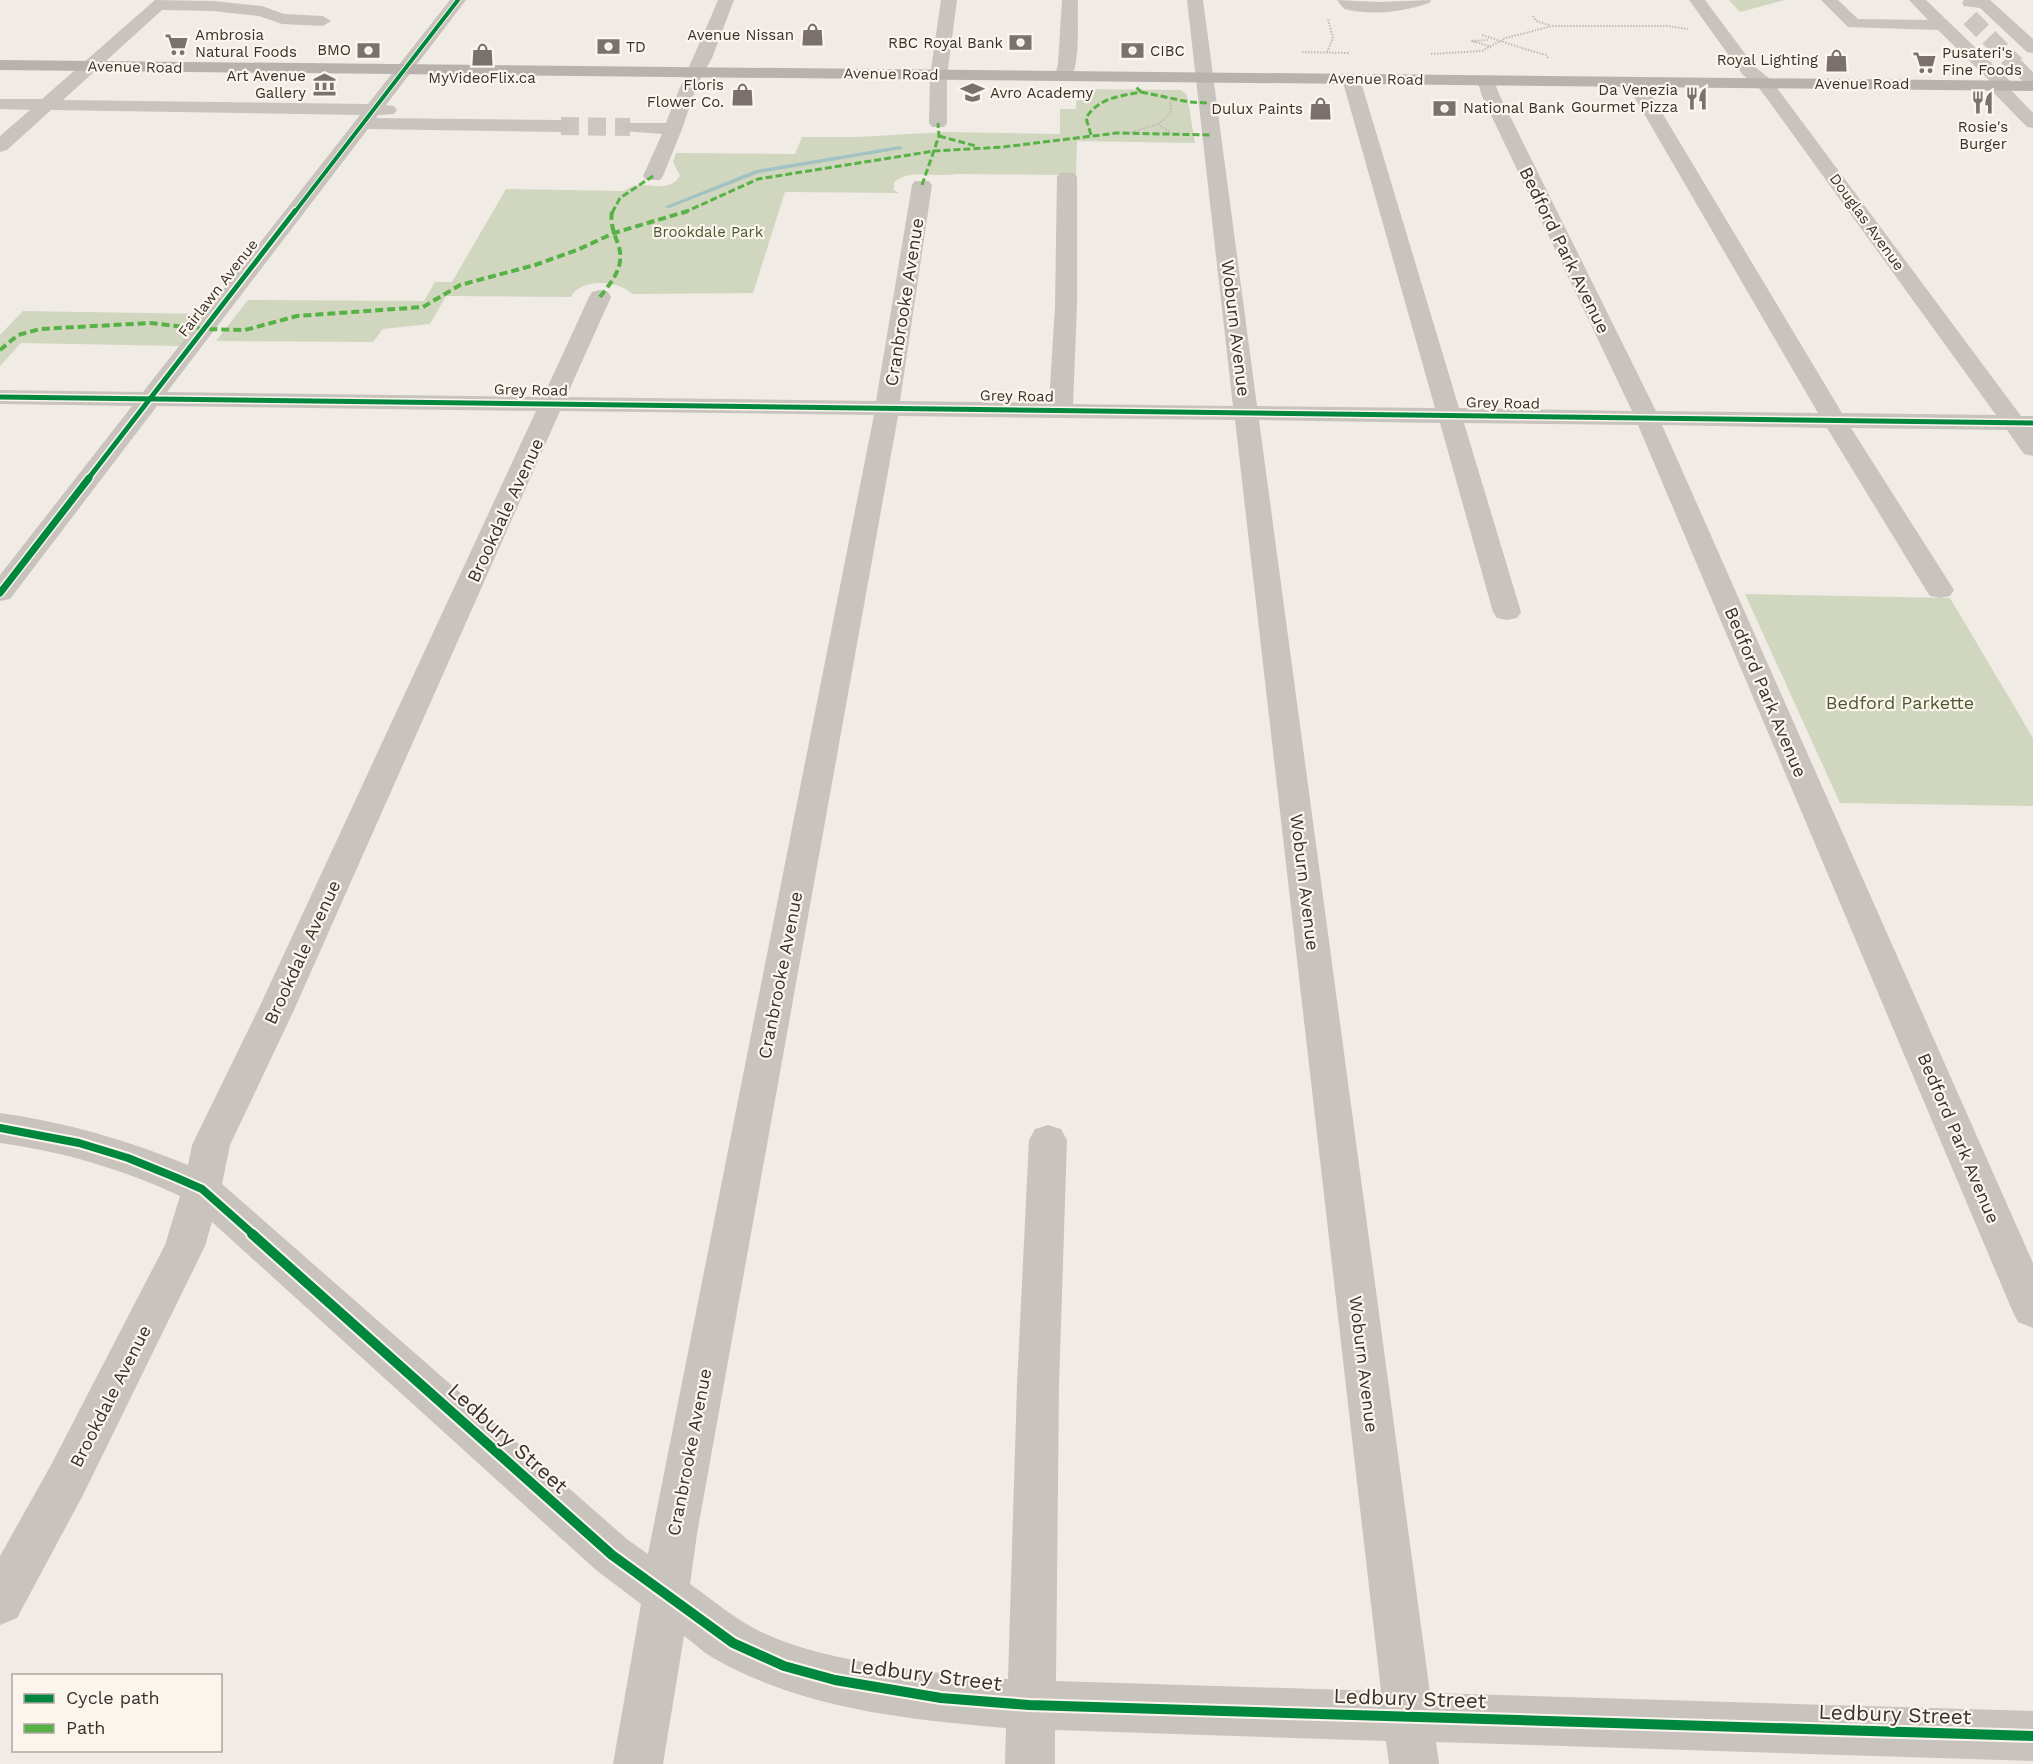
<svg xmlns="http://www.w3.org/2000/svg" width="2033" height="1764" viewBox="0 0 2033 1764" font-family="'Work Sans',sans-serif">
	<rect width="100%" height="100%" fill="#f0ebe5"/>
	<g fill="#d1d6bf">
		<path d="M1729,0H1785L1740,12Z"/>
		<path d="M1077,89L1181,90L1187,95L1195,143L1077,141L1076,175L956,174C936,178 912,168 894,182V190L899,193L785,192L753,293L632,294C619,280 580,278 571,297L446,296L430,324L383,329L373,342L216,341L248,300L424,301L435,282H452L506,189L624,191C627,189 629,187 633,186C648,182 668,194 680,176L673,162L676,153L795,154L802,137H857L945,132L1060,134V109H1076Z"/>
		<path d="M23,311L205,314L180,346L21,343L0,366V335Z"/>
		<path d="M1745,594L1950,598L2033,738V806L1840,803Z"/>
	</g>
	<g fill="none" stroke-linecap="round" stroke-linejoin="round">
		<path fill="#a1c2c1" fill-rule="evenodd" d="M900,146L902,147V149L759,173L669,208L664,207L756,170Z"/>
		<g stroke="#ccc6c0" stroke-width="18" stroke-dasharray="18 9" stroke-linecap="butt">
			<path d="M1970,18L2016,65"/>
			<path d="M561,126L630,127"/>
		</g>
		<g stroke="#c2bbb6" stroke-width="2" stroke-dasharray="1.5 1.5" stroke-linecap="butt">
			<path d="M1533,16L1536,21L1549,25"/>
			<path d="M1482,35L1488,37"/>
			<path d="M1475,42L1472,41L1488,40"/>
			<path d="M1476,42L1491,47"/>
			<path d="M1525,49L1546,55L1548,58"/>
			<path d="M1302,52L1349,53"/>
			<path d="M1327,52L1333,38L1328,19"/>
			<path d="M1431,54L1482,51L1506,38L1552,26H1667L1688,29"/>
			<path d="M1158,124L1171,133"/>
			<path d="M1129,133L1158,124L1171,113L1170,100"/>
		</g>
		<g fill="#c9c3be" fill-rule="evenodd">
			<path d="M155,0L213,1L262,6L284,14L323,16L331,21L323,26L282,24L259,16L213,11L162,10L63,100L368,104L450,0H466L386,105L394,106L397,110L394,114L378,115L376,118L561,120L567,122L570,126L567,130L561,132L368,129L167,392L543,397L589,297L592,292L600,290L608,292L611,297L566,397L876,401L912,185L915,181H929L932,185L900,401L1049,403L1055,306L1057,177L1060,173H1074L1077,177V306L1073,404L1233,406L1187,0H1203L1257,406L1435,408L1342,79L1345,75H1357L1360,79L1459,408L1632,411L1482,96L1477,80L1480,76H1492L1500,96L1656,411L1818,413L1625,81L1628,77H1640L1643,81L1842,413L1996,415L1768,100L1758,87L1743,75L1689,0H1705L1755,67L1770,79L1780,92L2021,416H2033V456L2024,454L2007,430L1851,428L1954,590L1950,596L1940,598L1930,596L1926,590L1827,428L1662,425L2033,1263V1328L2018,1322L2012,1310L1638,425L1464,423L1521,612L1517,618L1507,620L1497,618L1493,612L1440,423L1259,420L1430,1693L2033,1711V1761L1436,1742L1439,1764H1389L1386,1741L1055,1730V1764H1005L1006,1728C909,1720 804,1709 717,1660C705,1654 695,1644 684,1636L663,1764H613L641,1604L596,1570L212,1222L205,1246L83,1495L17,1618L0,1625V1556L51,1465L165,1245L180,1196C122,1169 64,1152 0,1143V1113C65,1122 127,1140 188,1165L192,1145L258,1010L536,411L157,406L10,599L0,601V575L132,406L0,404V390L143,392L360,115L51,110L7,150L0,152V136L30,110L0,109V99H42ZM560,411L874,415L648,1554L628,1540L222,1184L230,1145L294,1010ZM898,416L1235,420L1381,1691L1056,1681L1059,1385L1067,1140L1061,1129L1048,1125L1035,1129L1029,1140L1017,1385L1008,1679C933,1673 815,1663 750,1626C729,1614 710,1598 690,1584L697,1534Z"/>
			<path d="M718,0H734L712,58L697,85L682,129L663,176L660,180H646L643,176L662,134L623,131L621,127L623,123H666C681,81 701,42 718,0Z"/>
			<path d="M941,0H957L947,76V123L944,127H932L929,123L930,76Z"/>
			<path d="M1062,0H1078C1077,21 1081,63 1070,80H1058L1055,76L1058,64Z"/>
			<path d="M1337,0L1378,2L1431,0L1429,3C1403,12 1371,16 1344,9Z"/>
			<path d="M1821,0H1838L1858,19L1928,20L1909,0H1926L2011,82L2014,86L2011,90L2033,113V128L2027,127L1990,89L1987,85L1990,81L1938,30L1848,27Z"/>
			<path d="M1964,0H1990L2033,39V53L2027,52L1980,8L1964,6L1962,3Z"/>
			<path d="M2016,60L2022,61L2033,72V87L2027,86L2007,65L2010,61Z"/>
		</g>
		<path fill="#b8b1ad" fill-rule="evenodd" d="M0,60L2033,81V91L0,70Z"/>
		<path stroke="#c2bbb6" stroke-width="2" stroke-dasharray="1.5 1.5" stroke-linecap="butt" d="M1488,37L1525,49"/>
		<g stroke="#57b246" stroke-width="3" stroke-dasharray="7 3" stroke-linecap="butt">
			<path d="M1141,92L1189,102L1208,103"/>
			<path d="M1091,135L1086,118C1098,98 1120,96 1141,92L1135,86"/>
			<path d="M939,136L976,146"/>
			<path d="M922,185L939,136L938,123"/>
			<path d="M612,213L620,198L653,176"/>
			<path d="M683,213L758,179L934,151L1003,147L1117,133L1212,135"/>
		</g>
		<g stroke="#57b246" stroke-width="4" stroke-dasharray="8 4" stroke-linecap="butt">
			<path d="M600,297C612,281 626,266 618,244C614,233 610,224 612,211"/>
			<path d="M0,350L18,335L40,329L150,323L203,329L245,330L297,316L423,307L460,285L535,265L577,250L614,233L688,211"/>
		</g>
		<defs>
			<path id="cycleway-far4" d="M294,213L458,0"/>
			<g id="cycleway-far3">
				<path d="M0,397L2033,423"/>
				<path d="M88,479L295,211"/>
			</g>
			<path id="cycleway-far2" d="M0,593L89,478"/>
			<path id="cycleway-far1" d="M0,1128L79,1143L128,1158L177,1178L202,1189L254,1235"/>
			<path id="cycleway" d="M252,1234L612,1555L733,1643L784,1666L835,1680L941,1698L1029,1705L2033,1736"/>
		</defs>
		<use href="#cycleway-far4" stroke="#fbf5ee" stroke-width="6"/>
		<use href="#cycleway-far3" stroke="#fbf5ee" stroke-width="8"/>
		<use href="#cycleway-far2" stroke="#fbf5ee" stroke-width="10"/>
		<use href="#cycleway-far1" stroke="#fbf5ee" stroke-width="12"/>
		<use href="#cycleway" stroke="#fbf5ee" stroke-width="14"/>
		<use href="#cycleway-far4" stroke="#00873e" stroke-width="4"/>
		<use href="#cycleway-far3" stroke="#00873e" stroke-width="5"/>
		<use href="#cycleway-far2" stroke="#00873e" stroke-width="7"/>
		<use href="#cycleway-far1" stroke="#00873e" stroke-width="8"/>
		<use href="#cycleway" stroke="#00873e" stroke-width="10"/>
	</g>
	<defs>
		<symbol id="shop-bare" viewBox="-9 -9 18 18"><path d="M-5-2.5h2.3a2.7 3.5 0 0 1 5.4 0H5L5.5 6h-11ZM-1.5-2.5h3a1.5 2.3 0 0 0-3 0Z" fill="#7a716c" stroke="#fbf5ee" stroke-width="2.5" paint-order="stroke"/></symbol>
		<symbol id="bank-bare" viewBox="-9 -9 18 18"><path d="M-6-4H6V4H-6ZM0-2.3a2.3 2.3 0 1 0 0 4.6a2.3 2.3 0 1 0 0-4.6Z" fill="#7a716c" stroke="#fbf5ee" stroke-width="2.5" paint-order="stroke"/></symbol>
		<symbol id="supermarket-bare" viewBox="-9 -9 18 18"><path d="M-6-5.5h2.5l.6 2H6L4.5 2H-2.5L-4.4-4H-6ZM-1.5 3.2a1.3 1.3 0 1 0 .1 0ZM3 3.2a1.3 1.3 0 1 0 .1 0Z" fill="#7a716c" stroke="#fbf5ee" stroke-width="2.5" paint-order="stroke"/></symbol>
		<symbol id="museum-bare" viewBox="-9 -9 18 18"><path d="M0-6L6-3V-2H-6V-3ZM-5-1h2V3h-2ZM-1-1h2V3h-2ZM3-1h2V3H3ZM-6 4H6V6H-6Z" fill="#7a716c" stroke="#fbf5ee" stroke-width="2.5" paint-order="stroke"/></symbol>
		<symbol id="school-bare" viewBox="-9 -9 18 18"><path d="M0-5L7-2L0 1L-7-2ZM-4 1L0 2.5L4 1V4Q0 6-4 4Z" fill="#7a716c" stroke="#fbf5ee" stroke-width="2.5" paint-order="stroke"/></symbol>
		<symbol id="restaurant-bare" viewBox="-9 -9 18 18"><path d="M-5-6h1v4h1v-4h1v4h1v-4h1v5L-1.5 .5V6h-2V.5L-5-1ZM5-6V6H3V1.5H1.5Q1.5-4 5-6Z" fill="#7a716c" stroke="#fbf5ee" stroke-width="2.5" paint-order="stroke"/></symbol>
	</defs>
	<g fill-rule="evenodd">
		<use href="#shop-bare" x="796" y="18" width="33" height="33"/>
		<use href="#bank-bare" x="1004" y="26" width="33" height="33"/>
		<use href="#supermarket-bare" x="160" y="28" width="33" height="33"/>
		<use href="#bank-bare" x="592" y="30" width="33" height="33"/>
		<use href="#bank-bare" x="352" y="34" width="33" height="33"/>
		<use href="#bank-bare" x="1116" y="34" width="33" height="33"/>
		<use href="#shop-bare" x="466" y="38" width="33" height="33"/>
		<use href="#shop-bare" x="1820" y="44" width="33" height="33"/>
		<use href="#supermarket-bare" x="1908" y="46" width="33" height="33"/>
		<use href="#museum-bare" x="308" y="68" width="33" height="33"/>
		<use href="#school-bare" x="956" y="76" width="33" height="33"/>
		<use href="#shop-bare" x="726" y="78" width="33" height="33"/>
		<use href="#restaurant-bare" x="1680" y="82" width="33" height="33"/>
		<use href="#restaurant-bare" x="1966" y="86" width="33" height="33"/>
		<use href="#bank-bare" x="1428" y="92" width="33" height="33"/>
		<use href="#shop-bare" x="1304" y="92" width="33" height="33"/>
	</g>
	<g text-anchor="middle" dominant-baseline="central" stroke-width="4.5" stroke-linejoin="round" paint-order="stroke">
		<g font-size="15" fill="#3b302b" stroke="#fbf5ee" text-anchor="end">
			<text x="195" y="35" text-anchor="start">Ambrosia<tspan x="195" dy="17">Natural Foods</tspan></text>
			<text x="794" y="35">Avenue Nissan</text>
			<text x="1003" y="43">RBC Royal Bank</text>
			<text x="626" y="47" text-anchor="start">TD</text>
			<text x="351" y="50">BMO</text>
			<text x="1150" y="51" text-anchor="start">CIBC</text>
			<text x="1942" y="53" text-anchor="start">Pusateri's<tspan x="1942" dy="17">Fine Foods</tspan></text>
			<text x="1818" y="60">Royal Lighting</text>
			<text x="306" y="76">Art Avenue<tspan x="306" dy="17">Gallery</tspan></text>
			<text x="482" y="78" text-anchor="middle">MyVideoFlix.ca</text>
			<text x="724" y="85">Floris<tspan x="724" dy="17">Flower Co.</tspan></text>
			<text x="1678" y="90">Da Venezia<tspan x="1678" dy="17">Gourmet Pizza</tspan></text>
			<text x="990" y="93" text-anchor="start">Avro Academy</text>
			<text x="1463" y="108" text-anchor="start">National Bank</text>
			<text x="1303" y="109">Dulux Paints</text>
			<text x="1983" y="127" text-anchor="middle">Rosie's<tspan x="1983" dy="17">Burger</tspan></text>
		</g>
		<g font-size="15" fill="#3b302b" stroke="#fbf5ee">
			<text transform="translate(135 67) rotate(1)">Avenue Road</text>
			<text transform="translate(891 74) rotate(1)">Avenue Road</text>
			<text transform="translate(1376 79) rotate(1)">Avenue Road</text>
			<text x="1862" y="84">Avenue Road</text>
			<text transform="translate(1867 222) rotate(54)">Douglas Avenue</text>
			<text transform="translate(218 288) rotate(-52)">Fairlawn Avenue</text>
			<text transform="translate(531 390) rotate(1)">Grey Road</text>
			<text transform="translate(1017 396) rotate(1)">Grey Road</text>
			<text transform="translate(1503 403) rotate(1)">Grey Road</text>
		</g>
		<g font-size="15" fill="#4a5a2e" stroke="#fbf5ee">
			<text x="708" y="232">Brookdale Park</text>
		</g>
		<g font-size="18" fill="#3b302b" stroke="#fbf5ee">
			<text transform="translate(1565 250) rotate(64)">Bedford Park Avenue</text>
			<text transform="translate(904 302) rotate(-81)">Cranbrooke Avenue</text>
			<text transform="translate(1236 328) rotate(83)">Woburn Avenue</text>
			<text transform="translate(505 510) rotate(-65)">Brookdale Avenue</text>
			<text transform="translate(1766 692) rotate(67)">Bedford Park Avenue</text>
			<text transform="translate(1305 882) rotate(83)">Woburn Avenue</text>
			<text transform="translate(302 952) rotate(-65)">Brookdale Avenue</text>
			<text transform="translate(780 975) rotate(-79)">Cranbrooke Avenue</text>
			<text transform="translate(1959 1138) rotate(67)">Bedford Park Avenue</text>
			<text transform="translate(1364 1364) rotate(83)">Woburn Avenue</text>
			<text transform="translate(110 1396) rotate(-63)">Brookdale Avenue</text>
			<text transform="translate(689 1452) rotate(-79)">Cranbrooke Avenue</text>
		</g>
		<g font-size="18" fill="#4a5a2e" stroke="#fbf5ee">
			<text x="1900" y="702">Bedford Parkette</text>
		</g>
		<g font-size="21" fill="#3b302b" stroke="#fbf5ee">
			<text transform="translate(508 1438) rotate(42)">Ledbury Street</text>
			<text transform="translate(926 1674) rotate(7)">Ledbury Street</text>
			<text transform="translate(1410 1698) rotate(2)">Ledbury Street</text>
			<text transform="translate(1895 1714) rotate(2)">Ledbury Street</text>
		</g>
	</g>
	<rect x="12" y="1674" width="210" height="78" fill="#fbf5ee" stroke="#aea6a0" stroke-width="1.5"/>
	<rect x="24" y="1694" width="30" height="9" fill="#00873e" stroke="#aea6a0" stroke-width="1.5"/>
	<text x="66" y="1704" font-size="18" fill="#3b302b">Cycle path</text>
	<rect x="24" y="1724" width="30" height="9" fill="#57b246" stroke="#aea6a0" stroke-width="1.5"/>
	<text x="66" y="1734" font-size="18" fill="#3b302b">Path</text>
</svg>
